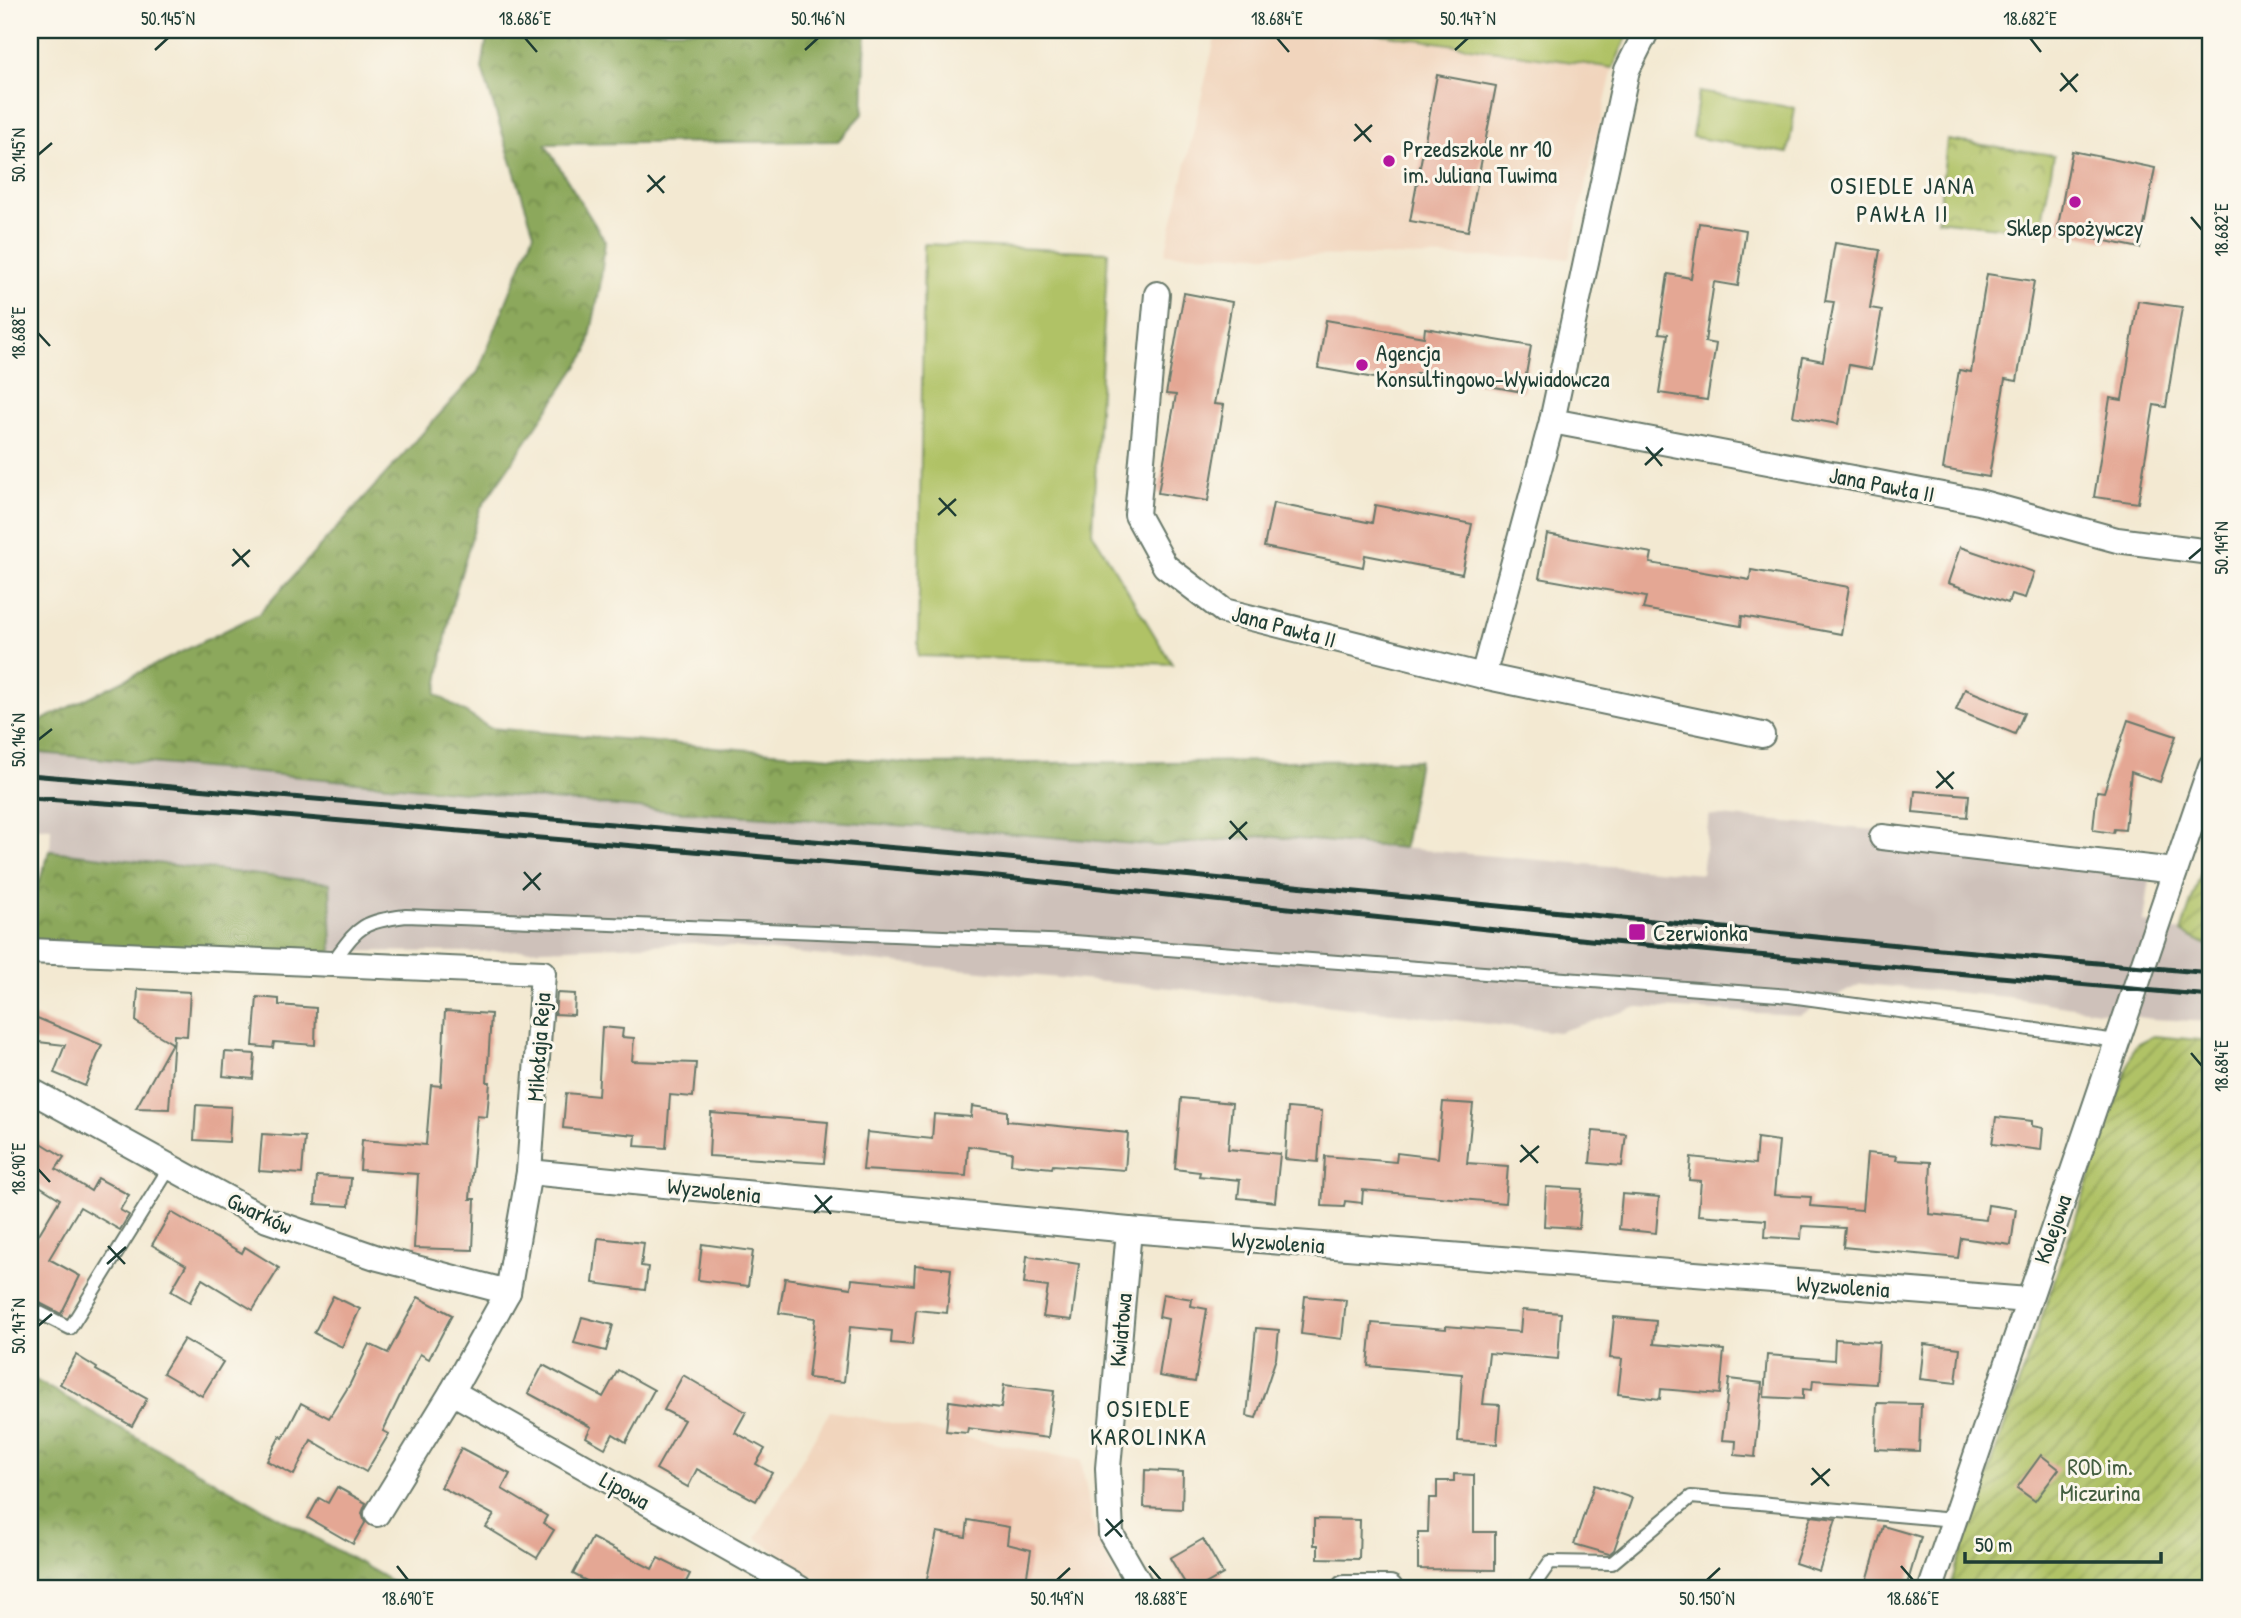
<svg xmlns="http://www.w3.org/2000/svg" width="2241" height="1618" viewBox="0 0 2241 1618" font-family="'Patrick Hand',sans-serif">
	<defs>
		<pattern id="forest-crowns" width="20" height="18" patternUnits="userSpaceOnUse" patternTransform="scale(1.75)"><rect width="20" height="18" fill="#8ca85b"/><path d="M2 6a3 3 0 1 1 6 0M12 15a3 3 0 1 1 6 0" fill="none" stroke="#728a4c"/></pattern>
		<pattern id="park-crowns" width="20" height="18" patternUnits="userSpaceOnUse" patternTransform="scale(1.75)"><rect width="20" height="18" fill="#b0c266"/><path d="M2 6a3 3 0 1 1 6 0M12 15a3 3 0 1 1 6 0" fill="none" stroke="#8f9f55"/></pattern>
		<pattern id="garden-furrows" width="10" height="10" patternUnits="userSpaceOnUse" patternTransform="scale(1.75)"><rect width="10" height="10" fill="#b0c266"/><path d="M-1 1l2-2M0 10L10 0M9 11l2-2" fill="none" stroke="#8f9f55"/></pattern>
	</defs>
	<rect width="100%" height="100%" fill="#fbf7ec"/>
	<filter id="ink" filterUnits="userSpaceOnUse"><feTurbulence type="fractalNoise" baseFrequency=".0143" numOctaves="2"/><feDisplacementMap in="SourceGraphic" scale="14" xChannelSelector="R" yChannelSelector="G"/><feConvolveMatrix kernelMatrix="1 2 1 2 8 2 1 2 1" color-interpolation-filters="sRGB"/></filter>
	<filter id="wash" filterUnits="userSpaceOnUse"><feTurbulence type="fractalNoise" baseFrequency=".00686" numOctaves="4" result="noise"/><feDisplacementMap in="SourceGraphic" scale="28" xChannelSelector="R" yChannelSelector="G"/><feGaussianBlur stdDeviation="1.57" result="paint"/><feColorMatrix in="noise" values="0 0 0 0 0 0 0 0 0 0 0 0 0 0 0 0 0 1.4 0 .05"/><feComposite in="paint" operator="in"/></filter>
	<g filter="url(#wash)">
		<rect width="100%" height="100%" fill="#f3e9d2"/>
		<g fill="#f1d5bd">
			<path d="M1217,30H1353L1613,68L1569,258L1165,254Z"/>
			<path d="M830,1411L1081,1460L1092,1521L1120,1588H828L756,1538Z"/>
		</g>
		<path fill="#cec1ba" d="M30,752L671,811L942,828L1159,846L1262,836L1702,874L1709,815L2153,855L2144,922L2181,932L2211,947V1022L2151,1019L2007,997L1861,984L1800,1015L1638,1007L1558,1032L1183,989L914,965L694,943L471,952L332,951L329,883L50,851L51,828L30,826Z"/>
		<g fill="#b0c266" stroke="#68804d" stroke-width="2">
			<path d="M1353,30H1630L1613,68Z"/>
			<path d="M1699,92L1795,108L1788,153L1692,137Z"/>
			<path d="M924,244L1108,252L1092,532L1172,664L918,656Z"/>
		</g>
		<g fill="url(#forest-crowns)" stroke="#567248" stroke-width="2">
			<path d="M488,30H866L863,114L838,141L545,144L605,241L600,287L587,352L480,509L451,608L436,694L490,728L916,764L1419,760L1404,848L1262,836L1159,846L942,828L671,811L30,752V726L259,614L478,372L534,233L482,69Z"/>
			<path d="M50,851L330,883L332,951L322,957L30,945V907Z"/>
			<path d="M30,1377L404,1588H30Z"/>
		</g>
		<path fill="url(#park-crowns)" stroke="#68804d" stroke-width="2" d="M1947,140L2054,155L2040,232L1938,220Z"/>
		<g fill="url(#garden-furrows)" stroke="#68804d" stroke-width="2">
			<path d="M2211,843V947L2181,932Z"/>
			<path d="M2153,1036L2211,1041V1588H1949L2135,1045Z"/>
		</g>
		<g id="blocks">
			<g fill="#e4a794">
				<path d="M1437,75L1496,86L1468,231L1410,221Z"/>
				<path d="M2072,151L2155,168L2140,248L2057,231Z"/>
				<path d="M1699,223L1746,230L1738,286L1714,282L1705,342L1716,344L1707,400L1659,393L1668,334L1659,333L1668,274L1691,278Z"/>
				<path d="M1835,243L1880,250L1870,308L1882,310L1871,369L1849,365L1838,424L1793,416L1803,357L1823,361L1834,302L1825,301Z"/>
				<path d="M1987,274L2034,281L2017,381L2005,379L1989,477L1943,469L1959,370L1971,372Z"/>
				<path d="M1184,293L1232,302L1214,404L1224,405L1208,501L1158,493L1176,395L1166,394Z"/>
				<path d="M2138,301L2182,307L2166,407L2154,405L2138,503L2094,497L2110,398L2122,400Z"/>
				<path d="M1326,320L1424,337L1425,328L1531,346L1523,392L1416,373L1414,385L1318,368Z"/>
				<path d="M1273,503L1372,523L1375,505L1472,524L1462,574L1365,555L1363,567L1264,547Z"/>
				<path d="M1547,534L1652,553L1650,563L1750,580L1751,570L1849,587L1841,634L1742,616L1741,626L1643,609L1646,597L1539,578Z"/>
				<path d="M1960,547L2034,572L2025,598L2011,594L2008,603L1948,583Z"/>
				<path d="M1965,689L2024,713L2015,734L1956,710Z"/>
				<path d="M2128,720L2176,736L2160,782L2131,772L2125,830L2114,829L2113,833L2093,830L2097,791L2104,792Z"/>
				<path d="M1915,791L1969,795L1967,817L1913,812Z"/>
				<path d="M138,989L190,992L187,1036L174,1035L169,1109L136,1108L172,1043L136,1022Z"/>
				<path d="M557,993L575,994L574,1015L555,1014Z"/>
				<path d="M257,997L279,999V1005L316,1008L315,1045L274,1042L273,1048L253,1046Z"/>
				<path d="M445,1011L491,1014L487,1082H490L487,1117L477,1116L470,1199H475L473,1250L414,1248L418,1174L360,1170L362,1140L426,1145L431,1085L441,1086Z"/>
				<path d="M30,1015L102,1045L85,1086L54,1073L65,1045L30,1041Z"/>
				<path d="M602,1027L623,1029L622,1037L634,1038L632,1061L696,1063L693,1097L670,1095L666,1148L635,1146L636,1135L563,1128L566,1093L598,1096Z"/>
				<path d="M225,1052L255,1054L253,1079L223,1076Z"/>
				<path d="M1181,1098L1232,1103L1228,1149L1280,1154L1275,1202L1238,1198L1240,1180L1199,1176L1200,1172L1175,1169Z"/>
				<path d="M1443,1102L1473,1104L1467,1163L1508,1166L1505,1203L1363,1190L1362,1203L1345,1201L1344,1207L1322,1206L1325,1156L1396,1162L1397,1153L1438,1158Z"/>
				<path d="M196,1105L231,1107L229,1142L194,1140Z"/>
				<path d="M972,1106L1007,1111V1121L1128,1133L1125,1170L1053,1165L1052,1168L1011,1164L1012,1152L968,1146L966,1176L863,1170L867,1132L932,1139L934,1114L971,1117Z"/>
				<path d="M1288,1108L1322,1111L1318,1162L1285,1159Z"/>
				<path d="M711,1113L828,1122L824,1163L709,1156Z"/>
				<path d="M1996,1117L2032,1121V1126L2043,1128L2041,1150L1992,1144Z"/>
				<path d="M1593,1131L1626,1134L1622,1166L1590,1163Z"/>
				<path d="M262,1134L305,1137L302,1174L259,1171Z"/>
				<path d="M30,1136L64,1157L56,1169L91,1191L98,1178L129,1195L120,1210L129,1215L120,1230L80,1207L49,1259L80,1276L61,1314L30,1298V1249L60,1199L30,1180Z"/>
				<path d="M1757,1138L1779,1141L1774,1195L1811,1197L1810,1206L1862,1210L1867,1153L1897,1156L1896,1160L1931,1162L1929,1214L1986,1220L1988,1205L2016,1209L2011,1245L1961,1238L1958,1258L1843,1247L1845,1228L1802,1226L1801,1239L1765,1237L1766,1220L1698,1215L1701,1181L1689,1180L1691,1157L1755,1164Z"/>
				<path d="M317,1176L351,1178L349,1206L315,1204Z"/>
				<path d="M1546,1187L1582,1189L1579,1228L1544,1226Z"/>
				<path d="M1622,1194L1659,1197L1656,1233L1619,1229Z"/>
				<path d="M171,1212L242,1253L245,1247L279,1268L253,1310L202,1279L190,1302L171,1291L186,1265L152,1245Z"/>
				<path d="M598,1238L644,1243L641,1266L648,1267L645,1290L593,1283Z"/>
				<path d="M702,1244L753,1251L748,1286L698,1280Z"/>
				<path d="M1027,1256L1079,1264L1072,1320L1043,1317L1048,1287L1024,1284Z"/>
				<path d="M915,1265L951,1269L947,1313L916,1310L912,1345L891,1343L892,1331L850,1327L844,1382L808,1378L815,1318L779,1313L785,1278L851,1288L852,1279L914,1285Z"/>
				<path d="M1163,1294L1192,1299L1191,1306L1207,1309L1195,1382L1159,1376L1168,1319L1159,1317Z"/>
				<path d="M333,1296L360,1309L342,1347L314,1333Z"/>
				<path d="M1305,1296L1346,1300L1342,1339L1301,1334Z"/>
				<path d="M418,1297L452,1315L429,1359L420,1354L383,1431L389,1434L366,1472L311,1440L294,1475L267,1461L280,1436L283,1438L301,1403L329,1418L350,1384L369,1344L388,1353Z"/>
				<path d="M1522,1310L1561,1313L1558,1359L1489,1353L1483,1404L1500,1405L1497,1444L1458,1441L1462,1374L1368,1366L1372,1323L1446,1329V1326L1520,1332Z"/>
				<path d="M582,1317L613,1325L606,1351L574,1343Z"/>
				<path d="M1614,1317L1656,1321L1654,1344L1724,1350L1720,1394L1661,1389L1660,1399L1618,1394L1622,1359L1610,1358Z"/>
				<path d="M1256,1328L1279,1330L1276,1358L1256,1418L1247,1416Z"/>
				<path d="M184,1339L223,1362L202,1396L163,1373Z"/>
				<path d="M1835,1339L1879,1342L1876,1384L1813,1380L1812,1390L1803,1389V1399L1764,1397L1767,1355L1834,1360Z"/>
				<path d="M1924,1344L1960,1348L1956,1383L1920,1379Z"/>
				<path d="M76,1355L97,1368L96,1370L147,1399L132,1426L60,1384Z"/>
				<path d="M543,1365L603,1397L618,1370L654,1390L626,1442L613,1434L605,1448L586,1437L591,1427L528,1393Z"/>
				<path d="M683,1375L746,1412L735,1432L765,1449L756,1464L772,1473L756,1501L697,1469L688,1487L656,1469L684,1420L664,1410Z"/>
				<path d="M1729,1379L1762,1383L1755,1457L1735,1455L1736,1441L1722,1440Z"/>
				<path d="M1004,1385L1054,1391L1048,1438L968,1428L967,1433L946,1431L949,1401L1001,1408Z"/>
				<path d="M1877,1403L1921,1404L1919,1451L1875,1449Z"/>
				<path d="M461,1448L510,1474L502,1489L547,1516L543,1523L554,1530L537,1558L486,1527L494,1515L441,1487Z"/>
				<path d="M2041,1455L2059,1469L2035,1501L2017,1488Z"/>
				<path d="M1145,1470L1183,1472L1182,1509L1144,1507Z"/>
				<path d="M1454,1474L1474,1475V1532H1495V1570L1418,1569V1532H1428L1429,1498H1437V1481H1454Z"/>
				<path d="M1594,1485L1632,1498L1614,1550L1609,1554L1574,1544Z"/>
				<path d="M337,1487L366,1503L362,1513L365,1523L353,1544L308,1518L319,1498L328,1503Z"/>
				<path d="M1811,1516L1836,1519L1819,1571L1795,1563Z"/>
				<path d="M1314,1519L1360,1520L1359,1559L1318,1558V1545H1314Z"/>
				<path d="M968,1520L1009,1527L1007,1544L1031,1550L1025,1588H925L937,1532L966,1537Z"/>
				<path d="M1883,1526L1921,1537L1906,1588H1865Z"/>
				<path d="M592,1538L652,1569L658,1558L690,1574L684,1586L689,1588H600L573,1574Z"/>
				<path d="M1203,1539L1223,1574L1198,1588H1188L1170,1558Z"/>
			</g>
		</g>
	</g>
	<g filter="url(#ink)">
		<use href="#blocks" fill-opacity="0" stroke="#69796b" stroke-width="2"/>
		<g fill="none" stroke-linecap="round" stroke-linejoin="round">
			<defs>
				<g id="lane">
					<path d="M331,964C359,927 359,922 406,916L1074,942L1790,996L2117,1041"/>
					<path d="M30,1308L70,1328L170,1167"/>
					<path d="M1532,1588L1550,1562L1612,1563L1691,1497L1954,1520"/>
				</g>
				<g id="street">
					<path d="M1647,30L1627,70L1552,421L1979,502L2117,540L2202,551L2211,549"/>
					<path d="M1157,294L1137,515L1165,566L1224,611L1483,676L1552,421"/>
					<path d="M1483,676L1762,735"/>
					<path d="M1882,837L2175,871"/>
					<path d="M30,951L543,973L529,1172L508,1292L452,1392L377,1514"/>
					<path d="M30,1090L267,1220L378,1258L508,1292"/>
					<path d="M529,1172L1129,1230L2028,1300"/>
					<path d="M1129,1230L1108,1468L1111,1534L1142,1588"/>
					<path d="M452,1392L799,1588"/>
					<path d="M1344,1588H1390"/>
					<path d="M1931,1588L2211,766"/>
				</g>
			</defs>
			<use href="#lane" stroke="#69796b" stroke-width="16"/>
			<use href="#street" stroke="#69796b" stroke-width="28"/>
			<use href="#lane" stroke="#fff" stroke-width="12"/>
			<use href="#street" stroke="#fff" stroke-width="24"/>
			<g stroke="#1f3d34" stroke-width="5">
				<path d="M30,775L957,853L1929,948L2211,973"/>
				<path d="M30,798L238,812L997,877L1590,940L2211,996"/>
			</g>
		</g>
	</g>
	<path fill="none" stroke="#1f3d34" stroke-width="2.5" d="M525,38L537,52M1277,38L1289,52M2030,38L2041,52M155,50L168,38M805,50L818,38M1455,50L1468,38M2061,73L2077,92M2060,91L2078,74M1355,124L1371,142M1354,141L1372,125M38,155L52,143M648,175L664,193M647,192L665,176M2191,217L2202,230M38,333L50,346M1646,447L1662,466M1645,465L1663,448M939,498L956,516M938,515L956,499M233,549L249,567M2189,559L2202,548M232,566L250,550M38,740L52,729M1937,771L1953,789M1936,788L1954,772M1230,821L1247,840M1229,839L1247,822M524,872L540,890M523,890L541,873M2191,1053L2202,1066M1521,1145L1538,1163M1520,1162L1539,1146M38,1169L50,1182M815,1195L831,1214M814,1213L832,1196M108,1246L125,1264M107,1264L126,1247M38,1326L52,1314M1812,1468L1829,1486M1811,1485L1830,1469M1106,1519L1122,1537M1105,1536L1123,1520M397,1566L408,1580M1149,1566L1161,1580M1901,1566L1913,1580M1057,1580L1070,1568M1707,1580L1720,1568"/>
	<g fill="#b5179e" stroke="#fbf7ec" stroke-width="2.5">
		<circle cx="1389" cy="161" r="7"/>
		<circle cx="2075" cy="202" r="7"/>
		<circle cx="1362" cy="365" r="7"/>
		<rect x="1628" y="923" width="18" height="18" rx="3.5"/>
	</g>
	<g text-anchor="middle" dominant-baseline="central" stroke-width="6" stroke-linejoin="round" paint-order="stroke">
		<g font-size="23" fill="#1f3d34" stroke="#fbf7ec" text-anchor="start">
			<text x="1403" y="148">Przedszkole nr 10<tspan x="1403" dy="26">im. Juliana Tuwima</tspan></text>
			<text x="2075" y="227" text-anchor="middle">Sklep spożywczy</text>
			<text x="1376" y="352">Agencja<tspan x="1376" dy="26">Konsultingowo-Wywiadowcza</tspan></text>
			<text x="1653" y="932">Czerwionka</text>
		</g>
		<g font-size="23" fill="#1f3d34" stroke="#fbf7ec">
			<text transform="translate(1882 484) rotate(11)">Jana Pawła II</text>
			<text transform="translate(1284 626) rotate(15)">Jana Pawła II</text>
			<text transform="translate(538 1047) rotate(-86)">Mikołaja Reja</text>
			<text transform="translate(714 1190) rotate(6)">Wyzwolenia</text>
			<text transform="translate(260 1213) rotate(25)">Gwarków</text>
			<text transform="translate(2052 1229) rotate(-71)">Kolejowa</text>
			<text transform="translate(1278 1242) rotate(4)">Wyzwolenia</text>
			<text transform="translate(1843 1286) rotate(4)">Wyzwolenia</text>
			<text transform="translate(1120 1330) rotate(-85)">Kwiatowa</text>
			<text transform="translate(625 1490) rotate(29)">Lipowa</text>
		</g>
		<g font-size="23" fill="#435e40" stroke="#fbf7ec">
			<text x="2100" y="1466">ROD im.<tspan x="2100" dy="26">Miczurina</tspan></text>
		</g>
		<g font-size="24" letter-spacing="2" fill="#1f3d34" stroke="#fbf7ec">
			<text x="1903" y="185">OSIEDLE JANA<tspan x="1903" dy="28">PAWŁA II</tspan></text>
			<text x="1149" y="1408">OSIEDLE<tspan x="1149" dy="28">KAROLINKA</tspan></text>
		</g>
	</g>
	<rect width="2241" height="1618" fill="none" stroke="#fbf7ec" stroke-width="77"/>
	<path d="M1965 1552v10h196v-10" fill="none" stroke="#1f3d34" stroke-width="3.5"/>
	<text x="1975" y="1552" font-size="21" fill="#1f3d34" stroke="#fbf7ec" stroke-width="5" paint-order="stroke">50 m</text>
	<rect x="38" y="38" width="2164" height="1542" fill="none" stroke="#1f3d34" stroke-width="2.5"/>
	<g font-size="18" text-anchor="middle" fill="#1f3d34">
		<text x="168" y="25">50.145°N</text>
		<text x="525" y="25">18.686°E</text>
		<text x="818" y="25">50.146°N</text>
		<text x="1277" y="25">18.684°E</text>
		<text x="1468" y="25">50.147°N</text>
		<text x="2030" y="25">18.682°E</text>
		<text transform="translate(19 155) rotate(-90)" y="6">50.145°N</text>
		<text transform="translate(2222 230) rotate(-90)" y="6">18.682°E</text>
		<text transform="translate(19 333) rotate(-90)" y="6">18.688°E</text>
		<text transform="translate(2222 548) rotate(-90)" y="6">50.149°N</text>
		<text transform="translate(19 740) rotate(-90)" y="6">50.146°N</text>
		<text transform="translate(2222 1066) rotate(-90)" y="6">18.684°E</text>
		<text transform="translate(19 1169) rotate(-90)" y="6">18.690°E</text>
		<text transform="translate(19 1326) rotate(-90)" y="6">50.147°N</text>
		<text x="408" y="1605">18.690°E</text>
		<text x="1057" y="1605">50.149°N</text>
		<text x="1161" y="1605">18.688°E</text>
		<text x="1707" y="1605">50.150°N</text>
		<text x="1913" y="1605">18.686°E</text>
	</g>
</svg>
